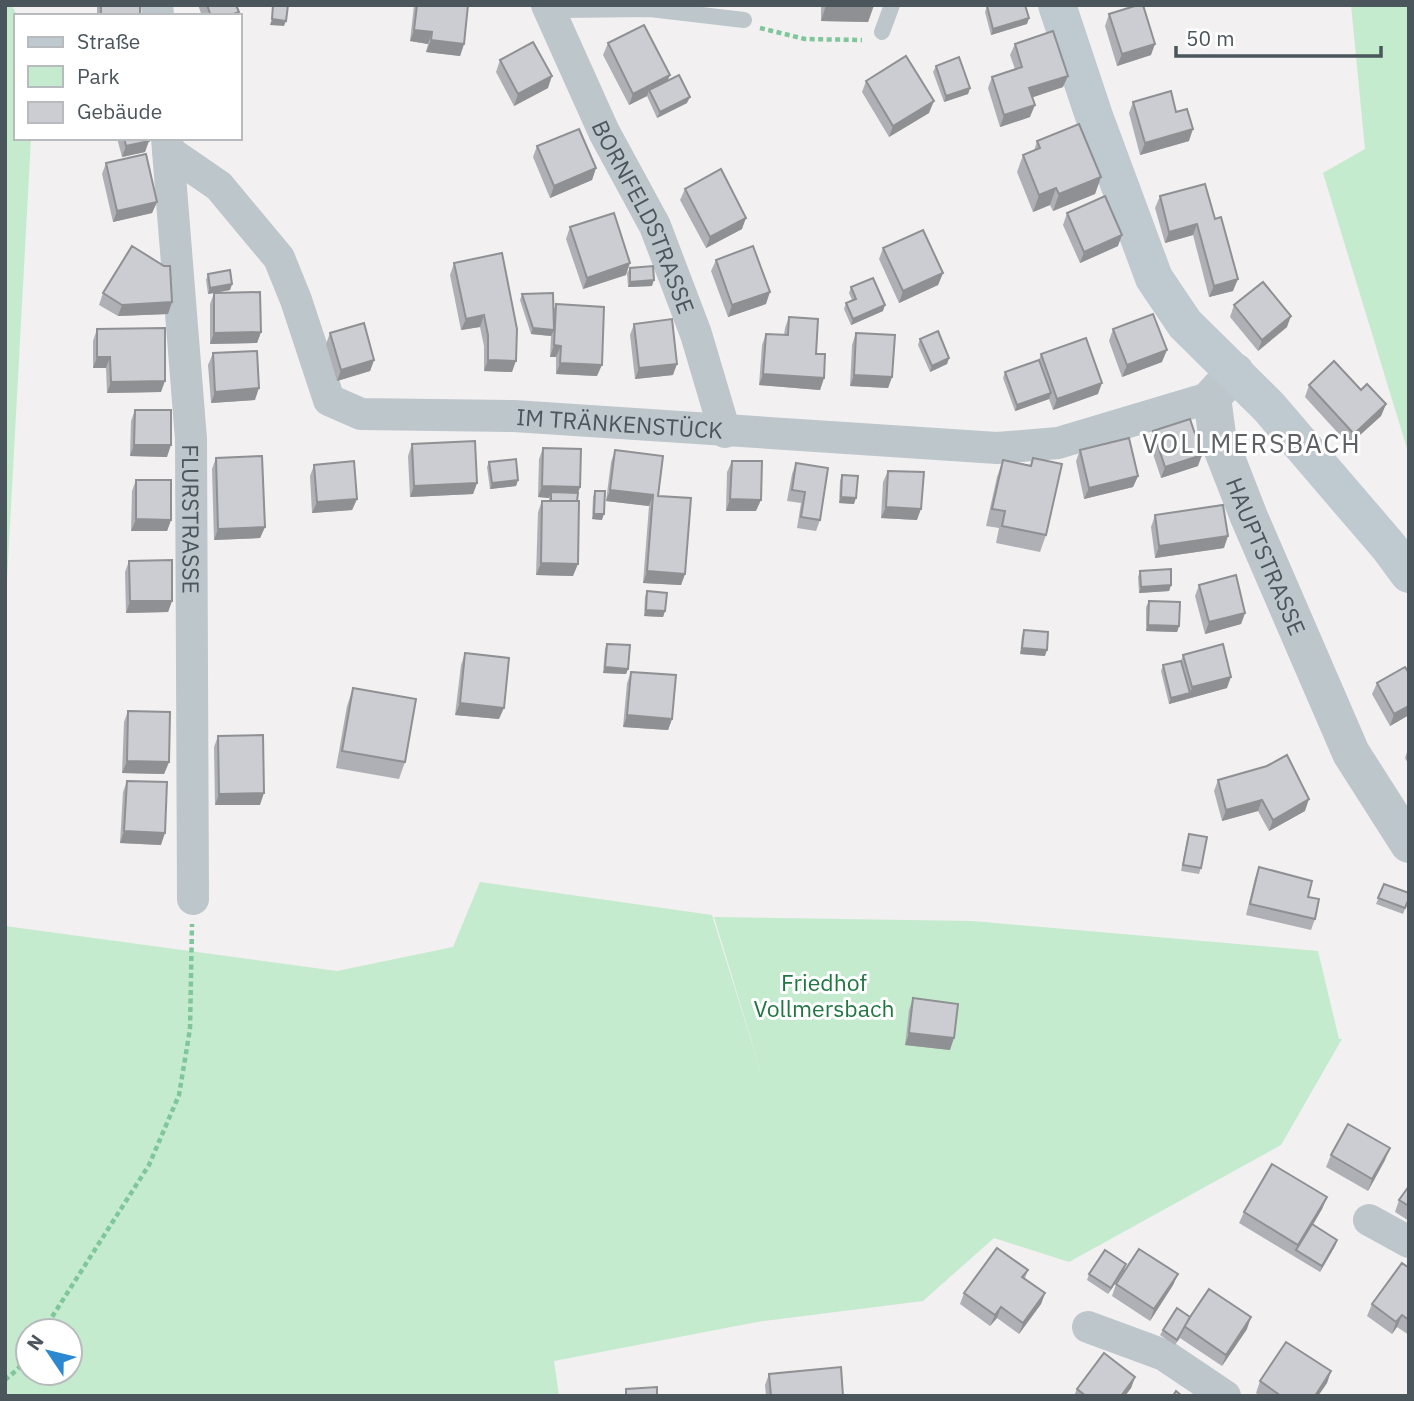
<svg xmlns="http://www.w3.org/2000/svg" width="1414" height="1401" viewBox="0 0 1414 1401" font-family="'IBM Plex Sans',sans-serif">
	<rect width="100%" height="100%" fill="#f2f0f1"/>
	<g fill="#c4ebce" fill-rule="evenodd">
		<path d="M5,5H12L17,16L16,138H31L5,617Z"/>
		<path d="M1351,5H1409V455L1323,173L1365,149Z"/>
		<path d="M480,882L712,915L763,1079L714,917L972,921L1318,951L1339,1039H1342L1281,1145L1069,1262L994,1238L923,1301L757,1322L554,1361L559,1396H5V926L337,971L453,947ZM28,1331H70V1373H28Z"/>
	</g>
	<g fill="none" stroke-linecap="round" stroke-linejoin="round">
		<g stroke="#7fc69a" stroke-width="4.5" stroke-dasharray="5 3.5" stroke-linecap="butt">
			<path d="M760,28L805,39L862,40"/>
			<path d="M43,1331L149,1165L179,1095L190,1029L192,924"/>
			<path d="M5,1380L18,1369L28,1353"/>
		</g>
		<g stroke="#bdc6cb" stroke-width="16">
			<path d="M554,5L561,10L650,9L744,20"/>
			<path d="M882,32L892,5"/>
		</g>
		<g stroke="#bdc6cb" stroke-width="32">
			<path d="M157,5L158,16"/>
			<path id="s1" d="M547,5L604,132L655,226L696,334L725,432"/>
			<path id="s2" d="M167,138L191,439L193,899"/>
			<path id="s3" d="M168,151L219,186L279,258L296,300L329,400L361,414L514,416L997,448L1058,443L1212,397"/>
			<path d="M1369,1220L1409,1242"/>
			<path d="M1088,1327L1164,1355L1225,1396"/>
		</g>
		<path stroke="#bdc6cb" stroke-width="38" id="s4" d="M1235,372L1212,397L1217,435L1249,517L1351,753L1409,844"/>
		<path stroke="#bec9d0" stroke-width="38" d="M1057,5L1094,116L1154,278L1185,324L1269,407L1389,547L1409,574"/>
	</g>
	<g fill="#afb0b5">
		<rect x="97" y="5" width="43" height="11"/>
		<path d="M198,5H236L237,16H202Z"/>
		<path d="M414,5H468L464,44L460,56L426,52L428,44L410,41Z"/>
		<path d="M821,5H874L868,22L821,21Z"/>
		<path d="M987,6L1029,18L1027,24L991,35L985,12Z"/>
		<path d="M1109,14L1151,55L1117,66L1105,26Z"/>
		<path d="M608,43L667,81L687,103L657,118L647,96L629,105L603,55Z"/>
		<path d="M1015,44L1063,87L1032,97L1030,117L1000,127L988,88L992,77L1015,69L1010,55Z"/>
		<path d="M500,60L548,88L514,106L496,72Z"/>
		<path d="M936,66L970,88L968,94L944,102L933,72Z"/>
		<path d="M866,81L929,113L889,137L862,92Z"/>
		<path d="M1133,102L1176,112L1189,141L1140,155L1129,113Z"/>
		<path d="M117,138H149L145,152L122,157Z"/>
		<path d="M1037,141L1101,177L1095,194L1053,211L1050,205L1033,212L1017,172L1023,155L1034,151Z"/>
		<path d="M537,146L596,168L592,180L550,198L533,157Z"/>
		<path d="M106,163L157,202L152,213L113,222L102,174Z"/>
		<path d="M1205,184L1233,291L1209,297L1193,235L1165,243L1155,208L1160,196Z"/>
		<path d="M685,189L742,229L706,248L680,200Z"/>
		<path d="M1067,213L1118,246L1080,263L1063,225Z"/>
		<path d="M570,227L626,275L583,289L566,239Z"/>
		<path d="M883,248L943,273L938,285L899,303L879,259Z"/>
		<path d="M502,253L512,372L484,371V346L480,327L461,330L450,275L454,263Z"/>
		<path d="M716,260L766,304L728,317L711,271Z"/>
		<path d="M630,268L652,286L628,287L627,273Z"/>
		<path d="M208,274L232,284L230,290L208,294L206,280Z"/>
		<path d="M851,287L883,311L851,325L844,309L846,303L852,300L849,293Z"/>
		<path d="M103,293L172,302L168,314L118,316L99,305Z"/>
		<path d="M214,293L261,332L257,343L210,344V304Z"/>
		<path d="M522,294L553,312L556,304L597,376L556,374V357H550L551,336L531,334L520,300Z"/>
		<path d="M1234,305L1287,327L1258,351L1230,317Z"/>
		<path d="M789,317L816,354L824,378L820,390L759,385L762,345L766,334L784,335L785,328Z"/>
		<path d="M634,324L673,375L635,379L630,335Z"/>
		<path d="M97,329L161,392L107,393L106,368H93V341Z"/>
		<path d="M1113,329L1162,362L1122,377L1109,341Z"/>
		<path d="M330,333L374,360L370,371L337,381L326,344Z"/>
		<path d="M856,333L892,377L888,388L850,386L852,345Z"/>
		<path d="M920,339L949,358L947,364L930,372L918,345Z"/>
		<path d="M213,353L255,400L211,403L208,365Z"/>
		<path d="M1041,354L1098,394L1053,410L1049,399L1015,411L1003,378L1005,372L1039,360Z"/>
		<path d="M1309,385L1361,390L1386,404L1381,416L1349,445L1305,397Z"/>
		<path d="M135,410L167,457L130,456L131,421Z"/>
		<path d="M1153,431L1198,466L1161,478L1149,442Z"/>
		<path d="M412,444L477,483L473,494L410,497L408,456Z"/>
		<path d="M543,448L580,487L578,493L573,576L536,575L538,512L542,501H549V498L538,497L539,459Z"/>
		<path d="M615,450L658,496L685,574L681,585L643,583L649,506L606,501L611,462Z"/>
		<path d="M1080,450L1138,476L1133,487L1084,499L1076,461Z"/>
		<path d="M216,458L265,527L260,538L214,540L212,469Z"/>
		<path d="M1033,458L1046,535L1040,552L996,543L999,528L986,526L997,477L1003,460L1030,465Z"/>
		<path d="M732,461L756,511H726L727,472Z"/>
		<path d="M489,462L518,480L516,486L490,489L487,467Z"/>
		<path d="M796,463L820,520L816,531L797,528L801,503L787,501L792,474Z"/>
		<path d="M314,465L357,499L352,510L312,513L310,476Z"/>
		<path d="M888,471L917,520L881,518L883,482Z"/>
		<path d="M842,475L854,504L839,503L840,481Z"/>
		<path d="M136,480L171,520L167,531H131L132,491Z"/>
		<path d="M595,491L602,520L592,519L593,497Z"/>
		<path d="M1155,515L1224,548L1155,558L1151,527Z"/>
		<path d="M129,561L172,601L168,612L126,613L125,572Z"/>
		<path d="M1140,571L1171,585L1169,591L1139,593L1138,577Z"/>
		<path d="M1199,585L1245,613L1241,624L1205,634L1195,596Z"/>
		<path d="M647,591L665,611L663,617L644,616L645,597Z"/>
		<path d="M1149,601L1179,626L1177,632L1146,631V607Z"/>
		<path d="M1024,630L1045,656L1020,654L1022,636Z"/>
		<path d="M607,644L628,669L626,674L603,673L605,649Z"/>
		<path d="M465,653L499,719L455,715L461,665Z"/>
		<path d="M1183,655L1227,688L1169,704L1161,671L1163,665L1181,661Z"/>
		<path d="M631,672L672,719L668,730L623,727L627,683Z"/>
		<path d="M1377,683L1409,715L1390,726L1372,694Z"/>
		<path d="M353,688L405,762L399,779L336,768L347,706Z"/>
		<path d="M128,711L169,762L164,774L122,773L124,722Z"/>
		<path d="M218,736L260,805H215L214,747Z"/>
		<path d="M1409,746V765L1405,758Z"/>
		<path d="M1218,780L1305,811L1269,831L1258,811L1222,821L1214,791Z"/>
		<path d="M127,781L161,845L120,843L123,792Z"/>
		<path d="M1189,834L1201,868L1199,874L1181,871L1187,840Z"/>
		<path d="M1259,867L1308,897L1315,919L1311,930L1246,915L1255,878Z"/>
		<path d="M1384,884L1409,899L1403,914L1376,904Z"/>
		<path d="M913,998L950,1050L905,1045L909,1010Z"/>
		<path d="M1331,1155L1385,1160L1368,1191L1326,1167Z"/>
		<path d="M1409,1186V1221L1395,1212L1399,1200Z"/>
		<path d="M1327,1197L1322,1209L1313,1225L1337,1240L1335,1246L1320,1272L1239,1223L1244,1212Z"/>
		<path d="M1409,1268V1335L1397,1327L1392,1334L1367,1316L1372,1304Z"/>
		<path d="M1028,1270L1025,1278L1045,1293L1041,1304L1019,1334L997,1318L990,1326L960,1304L964,1293Z"/>
		<path d="M1124,1270L1108,1294L1087,1280L1089,1274Z"/>
		<path d="M1178,1274L1173,1285L1150,1321L1112,1296L1116,1284Z"/>
		<path d="M1190,1317L1247,1329L1222,1366L1180,1338L1175,1345L1160,1335L1163,1330Z"/>
		<path d="M1331,1371L1327,1383L1318,1396H1260L1256,1393L1260,1381Z"/>
		<path d="M769,1374L843,1396H766L765,1385Z"/>
		<path d="M1135,1377L1131,1388L1125,1396H1074L1077,1389Z"/>
	</g>
	<g fill="#8e9093">
		<path d="M826,5H874L868,22L821,21Z"/>
		<path d="M1029,18L1027,24L991,35L993,29Z"/>
		<path d="M272,19L286,21L284,26L270,25Z"/>
		<path d="M414,30L432,32L428,44L410,41Z"/>
		<path d="M431,40L464,44L460,56L426,52Z"/>
		<path d="M1155,44L1151,55L1117,66L1122,54Z"/>
		<path d="M670,75L665,87L649,90L647,96L629,105L633,94Z"/>
		<path d="M552,76L548,88L514,106L518,94Z"/>
		<path d="M1068,76L1063,87L1025,100L1029,88Z"/>
		<path d="M970,88L968,94L944,102L946,96Z"/>
		<path d="M690,97L687,103L657,118L660,112Z"/>
		<path d="M934,101L929,113L889,137L893,126Z"/>
		<path d="M1035,105L1030,117L1000,127L1004,115Z"/>
		<path d="M1193,129L1189,141L1140,155L1145,143Z"/>
		<path d="M149,141L145,152L122,157L126,146Z"/>
		<path d="M596,168L592,180L550,198L554,186Z"/>
		<path d="M1101,177L1095,194L1053,211L1059,194Z"/>
		<path d="M1056,188L1050,205L1033,212L1039,195Z"/>
		<path d="M157,202L152,213L113,222L117,211Z"/>
		<path d="M746,218L742,229L706,248L710,237Z"/>
		<path d="M1197,224L1193,235L1165,243L1169,232Z"/>
		<path d="M1122,235L1118,246L1080,263L1084,252Z"/>
		<path d="M630,263L626,275L583,289L587,278Z"/>
		<path d="M943,273L938,285L899,303L903,291Z"/>
		<path d="M1238,279L1233,291L1209,297L1214,286Z"/>
		<path d="M654,280L652,286L628,287L630,282Z"/>
		<path d="M232,284L230,290L208,294L210,288Z"/>
		<path d="M770,292L766,304L728,317L732,305Z"/>
		<path d="M172,302L168,314L118,316L122,305Z"/>
		<path d="M885,305L883,311L851,325L853,319Z"/>
		<path d="M484,315L480,327L461,330L466,319Z"/>
		<path d="M1291,316L1287,327L1258,351L1262,340Z"/>
		<path d="M533,328L554,330L551,336L531,334Z"/>
		<path d="M261,332L257,343L210,344L214,333Z"/>
		<path d="M554,345L561,346L556,357H550Z"/>
		<path d="M1167,350L1162,362L1122,377L1127,365Z"/>
		<path d="M97,357H110L106,368H93Z"/>
		<path d="M949,358L947,364L930,372L932,366Z"/>
		<path d="M374,360L370,371L337,381L341,370Z"/>
		<path d="M488,360L516,361L512,372L484,371Z"/>
		<path d="M560,363L602,365L597,376L556,374Z"/>
		<path d="M677,364L673,375L635,379L639,368Z"/>
		<path d="M763,374L824,378L820,390L759,385Z"/>
		<path d="M854,375L892,377L888,388L850,386Z"/>
		<path d="M165,381L161,392L107,393L111,382Z"/>
		<path d="M1102,383L1098,394L1053,410L1057,399Z"/>
		<path d="M259,388L255,400L211,403L215,392Z"/>
		<path d="M1051,393L1049,399L1015,411L1017,405Z"/>
		<path d="M1386,404L1381,416L1349,445L1354,434Z"/>
		<path d="M134,445H171L167,457L130,456Z"/>
		<path d="M1202,455L1198,466L1161,478L1165,467Z"/>
		<path d="M1138,476L1133,487L1084,499L1089,488Z"/>
		<path d="M518,480L516,486L490,489L492,483Z"/>
		<path d="M477,483L473,494L410,497L414,486Z"/>
		<path d="M542,486L580,487L576,499L551,492L549,498L538,497Z"/>
		<path d="M610,490L653,495L649,506L606,501Z"/>
		<path d="M841,497L856,498L854,504L839,503Z"/>
		<path d="M357,499L352,510L312,513L317,502Z"/>
		<path d="M730,499L761,500L756,511H726Z"/>
		<path d="M886,507L921,509L917,520L881,518Z"/>
		<path d="M594,514H604L602,520L592,519Z"/>
		<path d="M136,519L171,520L167,531H131Z"/>
		<path d="M265,527L260,538L214,540L218,529Z"/>
		<path d="M1228,536L1224,548L1155,558L1159,546Z"/>
		<path d="M541,563L578,564L573,576L536,575Z"/>
		<path d="M647,571L685,574L681,585L643,583Z"/>
		<path d="M1171,585L1169,591L1139,593L1141,587Z"/>
		<path d="M130,601H172L168,612L126,613Z"/>
		<path d="M646,610L665,611L663,617L644,616Z"/>
		<path d="M1245,613L1241,624L1205,634L1209,622Z"/>
		<path d="M1148,625L1179,626L1177,632L1146,631Z"/>
		<path d="M1022,648L1047,650L1045,656L1020,654Z"/>
		<path d="M605,667L628,669L626,674L603,673Z"/>
		<path d="M1231,677L1227,688L1169,704L1171,698L1190,693L1192,687Z"/>
		<path d="M460,703L504,708L499,719L455,715Z"/>
		<path d="M1409,706V715L1390,726L1394,714Z"/>
		<path d="M627,715L672,719L668,730L623,727Z"/>
		<path d="M127,761L169,762L164,774L122,773Z"/>
		<path d="M264,793L260,805H215L219,794Z"/>
		<path d="M1309,799L1305,811L1269,831L1273,820Z"/>
		<path d="M1262,800L1258,811L1222,821L1226,810Z"/>
		<path d="M124,831L165,833L161,845L120,843Z"/>
		<path d="M909,1033L954,1038L950,1050L905,1045Z"/>
		<path d="M1390,1148L1385,1160L1368,1191L1372,1179Z"/>
		<path d="M1327,1197L1322,1209L1297,1251L1296,1250L1298,1245Z"/>
		<path d="M1337,1240L1335,1246L1320,1272L1322,1266Z"/>
		<path d="M1126,1264L1124,1270L1108,1294L1111,1288Z"/>
		<path d="M1178,1274L1173,1285L1150,1321L1154,1309Z"/>
		<path d="M1045,1293L1041,1304L1019,1334L1023,1323Z"/>
		<path d="M1001,1307L997,1318L990,1326L995,1315Z"/>
		<path d="M1402,1315L1397,1327L1392,1334L1396,1322Z"/>
		<path d="M1251,1317L1247,1329L1222,1366L1226,1355Z"/>
		<path d="M1331,1371L1327,1383L1318,1396H1315Z"/>
		<path d="M1135,1377L1131,1388L1125,1396H1121Z"/>
	</g>
	<g fill="#cbcdd2" stroke="#8e9093" stroke-width="2">
		<rect x="101" y="5" width="39" height="11"/>
		<path d="M207,5H236L239,12L228,16H211Z"/>
		<path d="M273,5H288L286,21L272,19Z"/>
		<path d="M417,5H468L464,44L431,40L432,32L414,30Z"/>
		<path d="M990,5H1025L1029,18L993,29L987,6Z"/>
		<path d="M1138,5H1143L1155,44L1122,54L1109,14Z"/>
		<path d="M644,25L670,75L633,94L608,43Z"/>
		<path d="M1053,31L1068,76L1029,88L1035,105L1004,115L992,77L1022,67L1015,44Z"/>
		<path d="M533,42L552,76L518,94L500,60Z"/>
		<path d="M906,56L934,101L893,126L866,81Z"/>
		<path d="M959,57L970,88L946,96L936,66Z"/>
		<path d="M679,75L690,97L660,112L649,90Z"/>
		<path d="M1171,91L1176,112L1187,109L1193,129L1145,143L1133,102Z"/>
		<path d="M1079,124L1101,177L1059,194L1056,188L1039,195L1023,155L1040,148L1037,141Z"/>
		<path d="M579,129L596,168L554,186L537,146Z"/>
		<path d="M124,138H149V141L126,146Z"/>
		<path d="M146,154L157,202L117,211L106,163Z"/>
		<path d="M721,169L746,218L710,237L685,189Z"/>
		<path d="M1205,184L1215,219L1221,217L1238,279L1214,286L1197,224L1169,232L1160,196Z"/>
		<path d="M1105,196L1122,235L1084,252L1067,213Z"/>
		<path d="M614,213L630,263L587,278L570,227Z"/>
		<path d="M923,230L943,273L903,291L883,248Z"/>
		<path d="M132,246L164,266H170L172,302L122,305L103,293Z"/>
		<path d="M753,246L770,292L732,305L716,260Z"/>
		<path d="M502,253L517,329L516,361L488,360V335L484,315L466,319L454,263Z"/>
		<path d="M653,266L654,280L630,282V268Z"/>
		<path d="M230,270L232,284L210,288L208,274Z"/>
		<path d="M873,278L885,305L853,319L846,303L856,299L851,287Z"/>
		<path d="M1263,282L1291,316L1262,340L1234,305Z"/>
		<path d="M260,292L261,332L214,333V293Z"/>
		<path d="M553,293L554,330L533,328L522,294Z"/>
		<path d="M556,304L604,307L602,365L560,363L561,346L554,345Z"/>
		<path d="M1153,314L1167,350L1127,365L1113,329Z"/>
		<path d="M789,317L818,319L816,354H825L824,378L763,374L766,334L788,335Z"/>
		<path d="M672,319L677,364L639,368L634,324Z"/>
		<path d="M364,323L374,360L341,370L330,333Z"/>
		<path d="M165,328V381L111,382L110,357H97V329Z"/>
		<path d="M938,331L949,358L932,366L920,339Z"/>
		<path d="M856,333L895,335L892,377L854,375Z"/>
		<path d="M1086,338L1102,383L1057,399L1041,354Z"/>
		<path d="M257,351L259,388L215,392L213,353Z"/>
		<path d="M1039,360L1051,393L1017,405L1005,372Z"/>
		<path d="M1334,361L1361,390L1367,384L1386,404L1354,434L1309,385Z"/>
		<path d="M135,410H171V445H134Z"/>
		<path d="M1190,419L1202,455L1165,467L1153,431Z"/>
		<path d="M1129,438L1138,476L1089,488L1080,450Z"/>
		<path d="M475,441L477,483L414,486L412,444Z"/>
		<path d="M543,448L581,449L580,487L542,486Z"/>
		<path d="M615,450L663,456L658,496L691,498L685,574L647,571L653,495L610,490Z"/>
		<path d="M262,456L265,527L218,529L216,458Z"/>
		<path d="M1033,458L1062,464L1046,535L1002,526L1005,511L992,509L1003,460L1031,466Z"/>
		<path d="M516,459L518,480L492,483L489,462Z"/>
		<path d="M354,461L357,499L317,502L314,465Z"/>
		<path d="M732,461H762L761,500L730,499Z"/>
		<path d="M796,463L828,468L820,520L801,517L805,492L792,490Z"/>
		<path d="M888,471L924,472L921,509L886,507Z"/>
		<path d="M842,475L858,476L856,498L841,497Z"/>
		<path d="M136,480H171V520L136,519Z"/>
		<path d="M595,491H605L604,514H594Z"/>
		<path d="M551,492L578,493L577,501H551Z"/>
		<path d="M542,501H579L578,564L541,563Z"/>
		<path d="M1223,505L1228,536L1159,546L1155,515Z"/>
		<path d="M172,560V601H130L129,561Z"/>
		<path d="M1171,569V585L1141,587L1140,571Z"/>
		<path d="M1236,575L1245,613L1209,622L1199,585Z"/>
		<path d="M647,591L667,593L665,611L646,610Z"/>
		<path d="M1149,601L1180,602L1179,626L1148,625Z"/>
		<path d="M1024,630L1048,632L1047,650L1022,648Z"/>
		<path d="M607,644L630,645L628,669L605,667Z"/>
		<path d="M1223,644L1231,677L1192,687L1183,655Z"/>
		<path d="M465,653L509,658L504,708L460,703Z"/>
		<path d="M1181,661L1190,693L1171,698L1163,665Z"/>
		<path d="M1405,667L1409,673V706L1394,714L1377,683Z"/>
		<path d="M631,672L676,675L672,719L627,715Z"/>
		<path d="M353,688L416,699L405,762L342,751Z"/>
		<path d="M128,711L170,712L169,762L127,761Z"/>
		<path d="M263,735L264,793L219,794L218,736Z"/>
		<path d="M1287,755L1309,799L1273,820L1262,800L1226,810L1218,780L1267,766Z"/>
		<path d="M127,781L167,782L165,833L124,831Z"/>
		<path d="M1189,834L1207,837L1201,868L1183,865Z"/>
		<path d="M1259,867L1312,881L1308,897L1319,899L1315,919L1250,904Z"/>
		<path d="M1384,884L1409,893V898L1405,908L1378,898Z"/>
		<path d="M913,998L958,1004L954,1038L909,1033Z"/>
		<path d="M1348,1124L1390,1148L1372,1179L1331,1155Z"/>
		<path d="M1272,1164L1327,1197L1298,1245L1244,1212Z"/>
		<path d="M1409,1186V1206L1399,1200Z"/>
		<path d="M1312,1224L1337,1240L1322,1266L1296,1250Z"/>
		<path d="M997,1248L1028,1270L1022,1277L1045,1293L1023,1323L1001,1307L995,1315L964,1293Z"/>
		<path d="M1139,1249L1178,1274L1154,1309L1116,1284Z"/>
		<path d="M1105,1250L1126,1264L1111,1288L1089,1274Z"/>
		<path d="M1402,1263L1409,1268V1320L1402,1315L1396,1322L1372,1304Z"/>
		<path d="M1209,1289L1251,1317L1226,1355L1184,1326Z"/>
		<path d="M1177,1308L1190,1317L1177,1340L1163,1330Z"/>
		<path d="M1286,1342L1331,1371L1315,1396H1281L1260,1381Z"/>
		<path d="M1104,1353L1135,1377L1121,1396H1086L1077,1389Z"/>
		<path d="M841,1367L843,1396H771L769,1374Z"/>
		<path d="M657,1387V1396H626V1389Z"/>
		<path d="M1176,1391L1182,1396H1173Z"/>
	</g>
	<g text-anchor="middle" dominant-baseline="central" stroke-width="6" stroke-linejoin="round" paint-order="stroke">
		<g font-size="23" fill="#4a555c" stroke="#fff">
			<text stroke="none"><textPath href="#s1" startOffset="233">BORNFELDSTRASSE</textPath></text>
			<text stroke="none"><textPath href="#s3" startOffset="600">IM TRÄNKENSTÜCK</textPath></text>
			<text stroke="none"><textPath href="#s2" startOffset="382">FLURSTRASSE</textPath></text>
			<text stroke="none"><textPath href="#s4" startOffset="203">HAUPTSTRASSE</textPath></text>
		</g>
		<g font-size="23" fill="#217742" stroke="#fff">
			<text x="824" y="982">Friedhof<tspan x="824" dy="26">Vollmersbach</tspan></text>
		</g>
		<g font-size="26" letter-spacing="2" fill="#5d6164" stroke="#fff">
			<text x="1252" y="443">VOLLMERSBACH</text>
		</g>
	</g>
	<rect width="1414" height="1401" fill="none" stroke="#4a555c" stroke-width="14"/>
	<rect x="14" y="14" width="228" height="126" fill="#ffffff" stroke="#b7bbbe" stroke-width="2"/>
	<rect x="28" y="37" width="35" height="10" fill="#bec9d0" stroke="#b7bbbe" stroke-width="2"/>
	<text x="77" y="49" font-size="21" fill="#4a555c">Straße</text>
	<rect x="28" y="66" width="35" height="21" fill="#c4ebce" stroke="#b7bbbe" stroke-width="2"/>
	<text x="77" y="84" font-size="21" fill="#4a555c">Park</text>
	<rect x="28" y="102" width="35" height="21" fill="#cbcdd2" stroke="#b7bbbe" stroke-width="2"/>
	<text x="77" y="119" font-size="21" fill="#4a555c">Gebäude</text>
	<g transform="translate(49 1352) rotate(305)"><circle r="33" fill="#ffffff" stroke="#b7bbbe" stroke-width="2"/>
	<path d="M0-5L12 26L0 18L-12 26Z" fill="#2c88d1"/>
	<text y="-10" font-size="19" font-weight="bold" text-anchor="middle" fill="#4a555c">N</text>
	</g>
	<path d="M1176 46v10h205v-10" fill="none" stroke="#4a555c" stroke-width="3.5"/>
	<text x="1186" y="46" font-size="21" fill="#4a555c" stroke="#ffffff" stroke-width="5" paint-order="stroke">50 m</text>
</svg>
